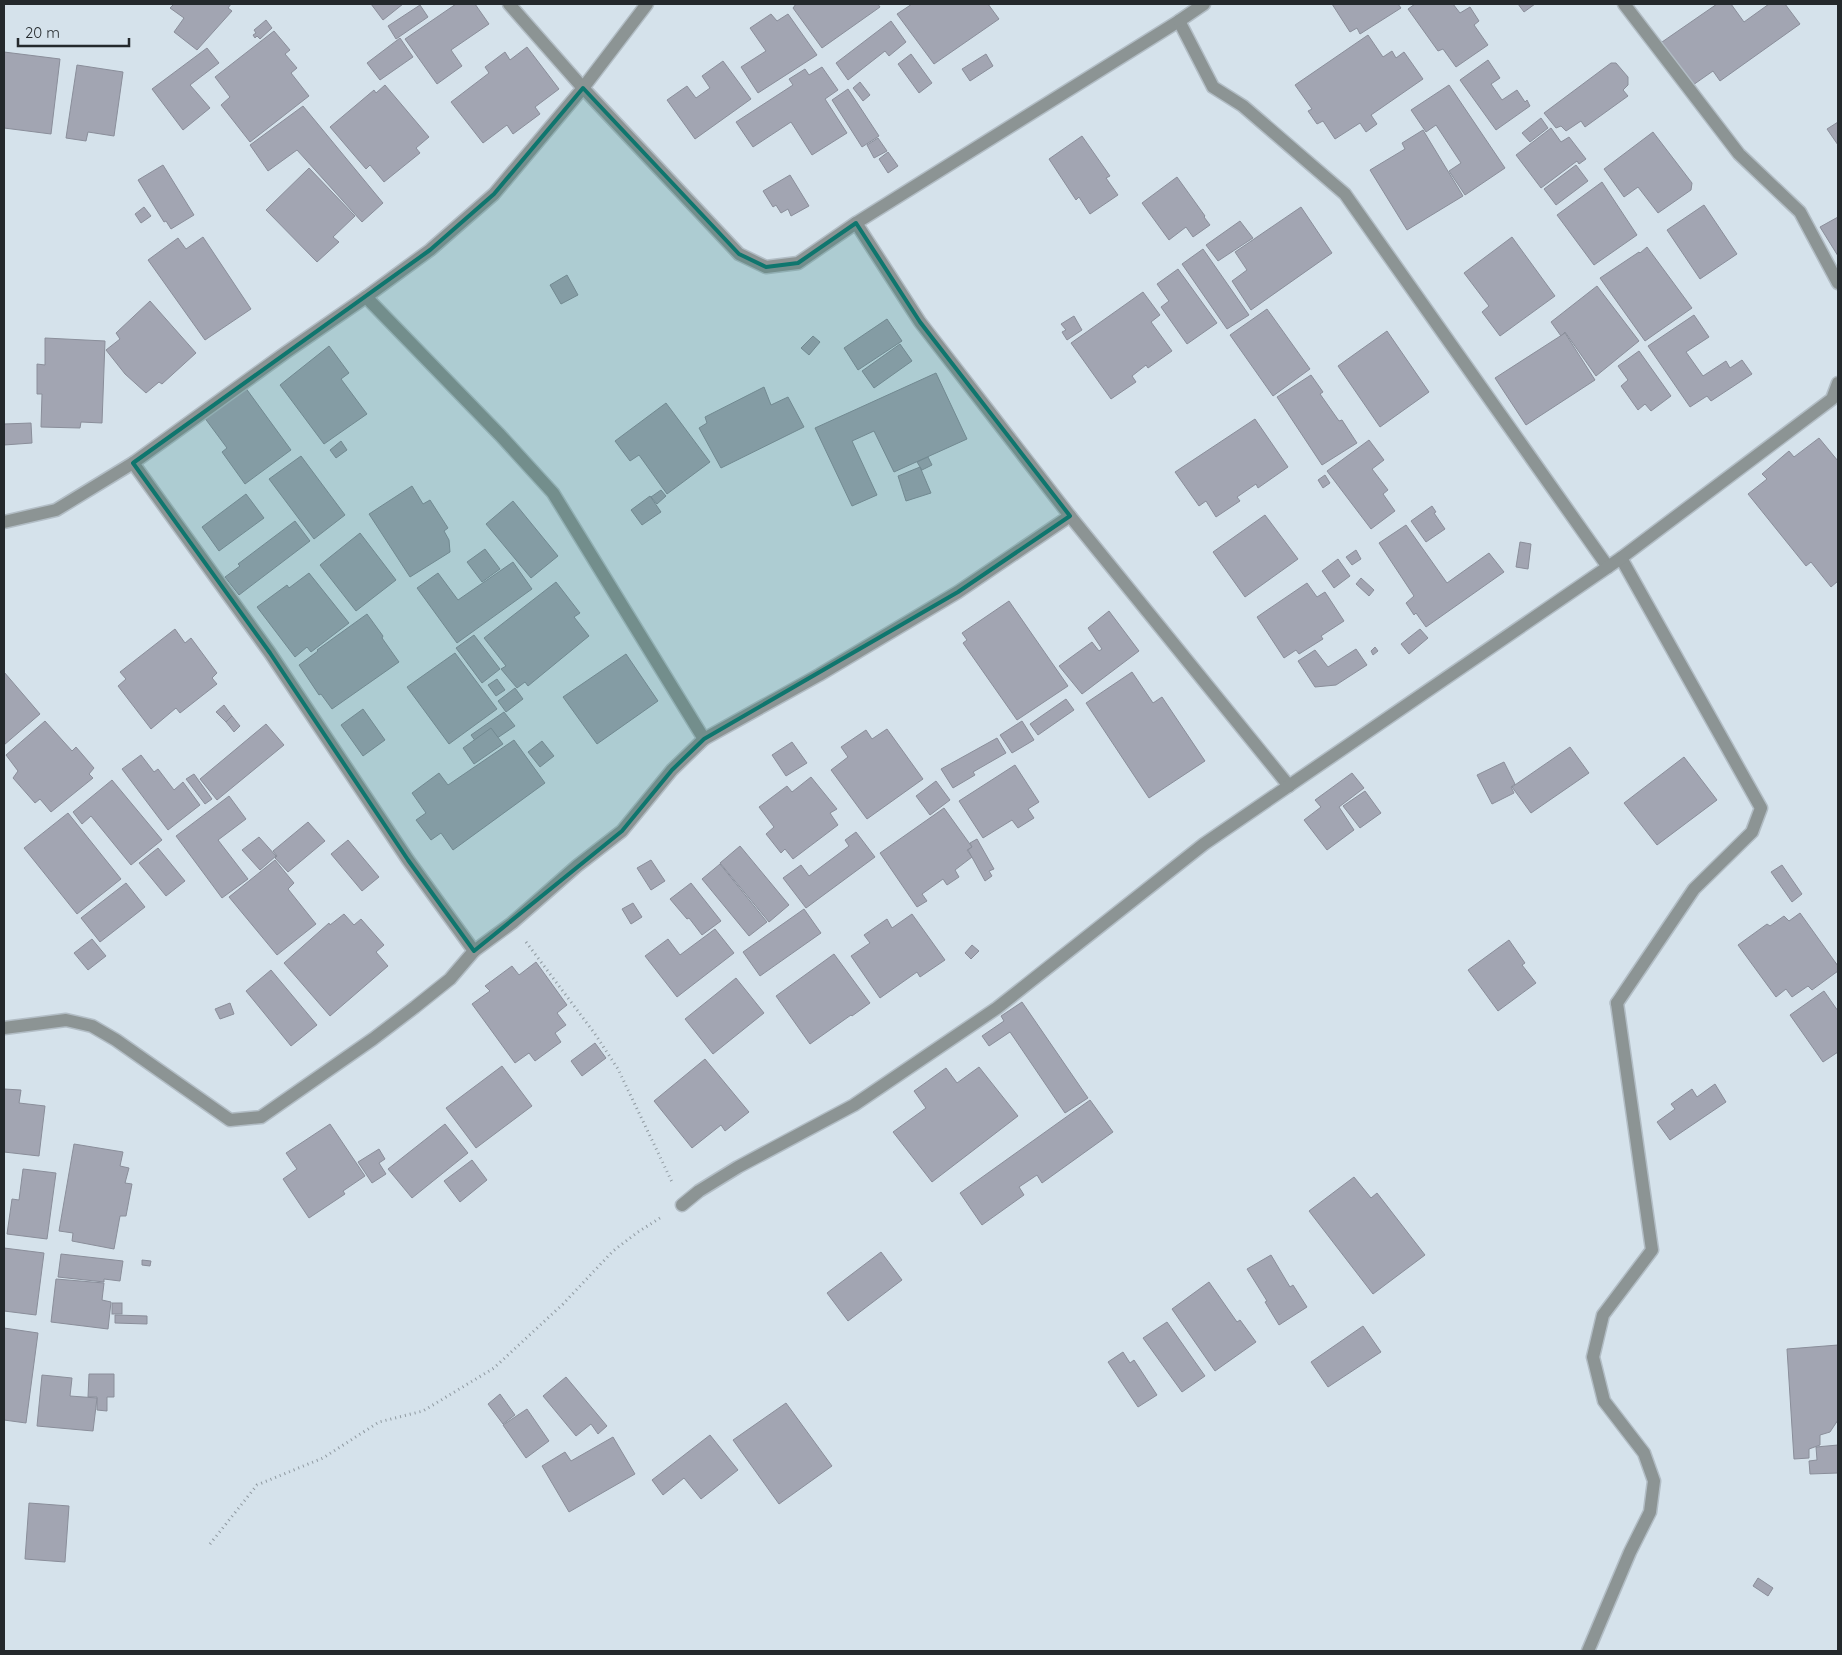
<svg xmlns="http://www.w3.org/2000/svg" width="1842" height="1655" viewBox="0 0 1842 1655" font-family="Quicksand,sans-serif">
	<rect width="100%" height="100%" fill="#d5e2eb"/>
	<g fill="#a2a5b2" stroke="#8a8e9a">
		<path d="M174,4H231L228,8L232,11L197,50L174,32L184,18L170,8Z"/>
		<path d="M371,4H403L383,20Z"/>
		<path d="M456,4H475L489,24L451,50L462,66L437,84L405,39Z"/>
		<path d="M796,4H878L880,7L822,48L793,8Z"/>
		<path d="M912,4H988L999,19L934,64L897,14Z"/>
		<path d="M1332,4H1398L1401,8L1360,34L1357,28L1350,32Z"/>
		<path d="M1415,4H1453L1460,13L1470,7L1479,21L1474,25L1488,45L1456,67L1443,49L1438,51L1408,9Z"/>
		<path d="M1518,4H1535L1524,12Z"/>
		<path d="M1717,4H1731L1744,22L1769,4H1785L1800,24L1720,81L1713,71L1693,85L1662,42Z"/>
		<path d="M420,5L428,17L396,39L388,26Z"/>
		<path d="M771,14L777,21L788,14L817,55L758,93L741,67L766,51L750,28Z"/>
		<path d="M266,20L272,28L260,39L257,36L255,38L253,35L256,33L254,30Z"/>
		<path d="M891,21L906,42L889,56L885,51L848,80L836,63Z"/>
		<path d="M274,31L290,50L285,54L297,68L291,73L309,96L250,142L221,105L230,97L215,77Z"/>
		<path d="M1368,35L1383,57L1392,51L1396,58L1404,52L1423,79L1371,115L1377,124L1366,132L1360,123L1335,139L1323,121L1317,124L1308,111L1312,109L1295,85Z"/>
		<path d="M400,38L413,57L380,80L367,63Z"/>
		<path d="M527,47L559,89L535,107L540,114L513,134L507,125L483,143L451,102L489,73L485,67L505,52L510,60Z"/>
		<path d="M207,48L219,63L190,85L210,108L183,130L152,89Z"/>
		<path d="M4,52L60,59L51,134L4,128Z"/>
		<path d="M911,54L932,83L919,93L898,64Z"/>
		<path d="M986,54L993,66L970,81L962,69Z"/>
		<path d="M1488,60L1500,78L1491,84L1502,100L1517,90L1525,102L1527,100L1530,106L1496,130L1460,80Z"/>
		<path d="M723,61L751,99L695,139L667,100L687,86L696,98L710,88L702,76Z"/>
		<path d="M1611,63H1616L1628,77V85L1623,90L1628,96L1585,127L1581,121L1566,131L1561,126L1556,128L1544,113Z"/>
		<path d="M77,65L123,72L114,136L88,132L86,141L66,138Z"/>
		<path d="M822,67L838,90L825,99L847,133L812,155L791,122L753,147L736,122L793,85L789,79L805,69L809,75Z"/>
		<path d="M860,82L870,95L863,101L853,88Z"/>
		<path d="M385,85L429,137L416,148L420,153L384,182L370,165L366,169L330,127L374,90L376,93Z"/>
		<path d="M1449,85L1505,168L1465,195L1449,171L1461,163L1436,125L1426,132L1411,110Z"/>
		<path d="M848,89L879,136L862,147L832,100Z"/>
		<path d="M303,106L383,203L362,222L297,150L268,171L250,145Z"/>
		<path d="M1541,118L1548,128L1530,142L1522,133Z"/>
		<path d="M1838,122V145L1827,129Z"/>
		<path d="M1551,128L1561,142L1569,137L1586,159L1579,164L1577,161L1541,188L1516,155Z"/>
		<path d="M1423,130L1463,196L1407,230L1370,170L1405,149L1402,143Z"/>
		<path d="M1653,132L1692,183L1691,190L1658,213L1638,187L1624,197L1604,169Z"/>
		<path d="M1082,136L1110,176L1106,178L1118,195L1090,214L1079,197L1076,200L1049,159Z"/>
		<path d="M878,138L887,151L874,158L867,145Z"/>
		<path d="M888,152L898,166L888,173L879,159Z"/>
		<path d="M163,165L194,215L171,229L166,221L164,222L138,180Z"/>
		<path d="M1576,165L1588,181L1556,205L1544,189Z"/>
		<path d="M309,168L355,216L333,237L339,242L317,262L266,210Z"/>
		<path d="M790,175L809,206L791,216L788,209L781,213L776,205L773,207L763,191Z"/>
		<path d="M1177,177L1205,216L1204,217L1210,225L1193,237L1186,227L1169,240L1142,203Z"/>
		<path d="M1602,182L1637,235L1594,265L1557,215Z"/>
		<path d="M1704,205L1737,254L1700,279L1667,230Z"/>
		<path d="M144,207L151,216L141,223L135,214Z"/>
		<path d="M1301,207L1332,253L1251,310L1232,281L1247,270L1235,252Z"/>
		<path d="M1838,217V256L1820,227Z"/>
		<path d="M1240,221L1253,238L1218,261L1206,245Z"/>
		<path d="M203,237L251,309L205,340L148,260L178,238L186,249Z"/>
		<path d="M1512,237L1555,296L1500,336L1482,312L1489,306L1464,273Z"/>
		<path d="M1647,247L1692,308L1645,341L1600,278L1639,252L1640,253Z"/>
		<path d="M1203,249L1249,315L1227,329L1182,264Z"/>
		<path d="M1178,269L1217,323L1187,344L1161,307L1169,301L1157,284Z"/>
		<path d="M567,275L578,295L561,304L550,285Z"/>
		<path d="M1597,286L1639,341L1596,376L1565,332L1561,336L1551,322Z"/>
		<path d="M1143,292L1160,315L1151,322L1172,351L1148,368L1146,365L1132,376L1136,382L1111,399L1071,343Z"/>
		<path d="M150,301L196,353L162,384L159,382L146,393L125,374L106,350L120,339L116,333Z"/>
		<path d="M1267,309L1310,369L1273,396L1230,335Z"/>
		<path d="M1694,315L1709,337L1686,352L1703,376L1726,361L1730,368L1742,360L1752,374L1711,401L1707,396L1690,407L1648,346Z"/>
		<path d="M1074,316L1082,330L1067,340L1062,332L1066,330L1061,324Z"/>
		<path d="M887,319L902,341L858,370L844,348Z"/>
		<path d="M1387,331L1429,392L1380,427L1338,366Z"/>
		<path d="M1565,333L1595,380L1526,425L1495,378Z"/>
		<path d="M813,336L820,342L809,355L801,348Z"/>
		<path d="M45,338L105,341L102,423L81,422L80,428L41,427L42,394H37V364L45,365Z"/>
		<path d="M900,344L912,361L874,388L862,371Z"/>
		<path d="M329,346L349,373L341,379L367,414L324,444L280,385Z"/>
		<path d="M1639,351L1671,396L1651,411L1645,404L1638,410L1621,386L1628,380L1618,366Z"/>
		<path d="M936,373L967,439L894,472L874,431L852,441L877,495L852,506L815,428Z"/>
		<path d="M1311,375L1323,392L1320,394L1339,421L1342,420L1357,443L1322,465L1277,397Z"/>
		<path d="M245,387L291,450L245,484L222,452L227,448L204,417Z"/>
		<path d="M764,387L771,405L788,397L804,427L721,468L699,428L707,423L705,417Z"/>
		<path d="M666,403L710,462L667,494L639,455L630,461L615,441Z"/>
		<path d="M1255,419L1288,467L1258,488L1256,484L1237,497L1240,501L1216,517L1206,501L1199,506L1175,472Z"/>
		<path d="M31,423L32,443L4,445V424Z"/>
		<path d="M1819,438L1838,461V581L1831,587L1811,562L1806,566L1748,494L1767,479L1762,474L1789,451L1794,457Z"/>
		<path d="M1369,440L1384,460L1372,469L1388,490L1383,494L1395,511L1371,529L1327,471Z"/>
		<path d="M341,441L347,450L336,458L330,450Z"/>
		<path d="M301,456L345,515L314,539L269,479Z"/>
		<path d="M928,457L932,465L922,470L917,462Z"/>
		<path d="M920,467L931,493L906,501L898,476Z"/>
		<path d="M1325,475L1330,483L1323,488L1318,480Z"/>
		<path d="M412,486L423,504L430,500L448,528L444,531L449,540L450,552L410,577L369,514Z"/>
		<path d="M661,490L666,496L657,504L651,497Z"/>
		<path d="M246,494L264,518L219,551L202,527Z"/>
		<path d="M650,496L661,512L642,525L631,510Z"/>
		<path d="M513,501L558,556L531,578L486,524Z"/>
		<path d="M1432,506L1436,512L1434,513L1445,529L1426,542L1411,521Z"/>
		<path d="M1265,515L1298,559L1245,597L1213,552Z"/>
		<path d="M295,521L310,541L239,595L225,577L240,566L238,564Z"/>
		<path d="M1406,525L1447,583L1489,553L1504,572L1426,627L1416,613L1414,615L1406,603L1414,596L1379,543Z"/>
		<path d="M360,533L396,580L356,611L320,565Z"/>
		<path d="M1520,542L1531,544L1528,569L1516,567Z"/>
		<path d="M485,549L500,569L482,582L467,562Z"/>
		<path d="M1356,550L1361,559L1352,565L1346,557Z"/>
		<path d="M1338,559L1350,576L1334,588L1322,571Z"/>
		<path d="M513,562L532,589L457,643L417,588L438,573L458,600Z"/>
		<path d="M309,573L349,623L311,652L307,647L295,657L257,607L287,585L289,588Z"/>
		<path d="M1361,578L1374,590L1369,596L1356,584Z"/>
		<path d="M556,582L580,613L574,617L589,636L528,686L525,682L517,688L501,669L506,666L484,638Z"/>
		<path d="M1307,583L1317,597L1325,592L1344,621L1321,636L1323,639L1299,654L1296,650L1284,658L1257,617Z"/>
		<path d="M1009,601L1068,686L1017,720L963,643L967,640L962,633Z"/>
		<path d="M1109,611L1139,651L1082,694L1059,666L1092,642L1099,651L1102,649L1088,628Z"/>
		<path d="M367,614L383,636L382,638L399,662L332,709L321,694L319,695L299,665L318,651L317,650Z"/>
		<path d="M175,629L185,643L191,638L217,673L212,678L217,684L180,713L176,708L151,729L118,686L126,679L120,672Z"/>
		<path d="M1420,629L1428,638L1409,654L1401,644Z"/>
		<path d="M474,635L500,669L482,683L456,648Z"/>
		<path d="M1375,647L1378,651L1373,655L1371,651Z"/>
		<path d="M1356,649L1367,665L1336,685L1315,687L1298,661L1315,650L1328,667Z"/>
		<path d="M455,653L497,709L449,744L407,687Z"/>
		<path d="M626,654L658,701L597,744L563,697Z"/>
		<path d="M4,672L40,714L4,745Z"/>
		<path d="M1132,672L1153,703L1162,697L1205,761L1149,798L1086,703Z"/>
		<path d="M497,679L505,690L496,696L488,685Z"/>
		<path d="M515,688L523,699L506,712L498,701Z"/>
		<path d="M1066,699L1074,710L1038,735L1030,724Z"/>
		<path d="M224,705L232,716L226,722L216,712Z"/>
		<path d="M363,709L385,740L363,756L341,725Z"/>
		<path d="M504,712L515,726L481,749L471,735Z"/>
		<path d="M232,716L240,726L234,732L226,722Z"/>
		<path d="M45,721L72,751L76,747L94,768L89,774L93,778L51,812L40,799L35,803L13,778L18,771L6,755Z"/>
		<path d="M1022,721L1034,740L1012,753L1000,735Z"/>
		<path d="M266,724L284,745L217,800L200,779Z"/>
		<path d="M491,728L503,744L474,764L463,748Z"/>
		<path d="M887,729L923,779L867,819L831,770L848,757L841,747L866,730L872,739Z"/>
		<path d="M997,738L1006,753L973,772L975,775L953,788L941,769Z"/>
		<path d="M514,740L545,783L453,850L441,833L431,840L416,820L426,813L412,793L439,773L448,785Z"/>
		<path d="M542,741L554,756L540,767L528,752Z"/>
		<path d="M792,742L807,763L786,776L772,755Z"/>
		<path d="M1570,747L1589,773L1531,813L1512,787Z"/>
		<path d="M141,755L154,772L158,769L174,790L183,782L200,805L168,830L122,769Z"/>
		<path d="M1684,757L1717,800L1657,845L1624,803Z"/>
		<path d="M1504,762L1515,784L1511,787L1514,793L1492,804L1477,775Z"/>
		<path d="M1015,765L1039,802L1028,809L1034,818L1018,828L1012,820L983,838L959,801Z"/>
		<path d="M1352,773L1364,788L1339,807L1354,830L1327,850L1304,820L1321,807L1315,800Z"/>
		<path d="M194,774L212,799L205,804L186,779Z"/>
		<path d="M811,777L837,809L830,813L838,825L793,859L785,849L781,853L766,834L774,827L759,807L787,786L792,792Z"/>
		<path d="M112,780L162,840L131,865L91,816L82,824L73,812Z"/>
		<path d="M936,781L950,800L930,815L916,796Z"/>
		<path d="M1365,791L1381,813L1360,828L1343,806Z"/>
		<path d="M229,796L246,819L218,840L248,879L222,898L176,836Z"/>
		<path d="M944,808L972,847L967,850L972,857L955,870L959,877L947,885L943,879L922,894L927,901L917,907L880,853Z"/>
		<path d="M68,813L121,879L77,914L24,848Z"/>
		<path d="M308,822L325,841L288,872L275,858L277,856L273,851Z"/>
		<path d="M856,832L875,857L806,908L783,878L801,865L809,876L849,846L845,840Z"/>
		<path d="M259,837L276,856L260,870L242,850Z"/>
		<path d="M977,839L994,869L989,871L992,876L985,881L968,850L972,847L970,843Z"/>
		<path d="M348,840L379,877L362,891L331,854Z"/>
		<path d="M740,846L789,905L769,922L720,863Z"/>
		<path d="M158,848L185,881L166,896L139,863Z"/>
		<path d="M275,860L294,883L288,889L316,924L277,955L229,897Z"/>
		<path d="M651,860L665,881L651,890L637,868Z"/>
		<path d="M720,864L767,922L749,936L702,879Z"/>
		<path d="M1782,865L1802,894L1792,902L1771,872Z"/>
		<path d="M126,883L145,907L100,942L81,918Z"/>
		<path d="M691,883L721,921L702,935L689,918L687,919L670,899Z"/>
		<path d="M633,903L642,917L631,924L622,909Z"/>
		<path d="M804,909L821,933L760,976L743,952Z"/>
		<path d="M1800,913L1838,966V971L1812,990L1808,986L1792,997L1786,989L1776,997L1738,945L1767,924L1770,926L1784,916L1789,921Z"/>
		<path d="M344,914L354,925L361,919L384,945L376,952L388,966L330,1016L284,963L329,923L330,925Z"/>
		<path d="M912,914L945,960L920,977L917,972L880,998L851,956L870,943L864,935L887,919L892,928Z"/>
		<path d="M715,929L734,953L677,997L645,956L668,939L680,955Z"/>
		<path d="M92,939L106,956L88,970L74,953Z"/>
		<path d="M1509,940L1525,963L1522,965L1536,983L1498,1011L1468,970Z"/>
		<path d="M972,945L979,951L971,959L965,953Z"/>
		<path d="M834,954L870,1003L852,1016L851,1015L810,1044L776,996Z"/>
		<path d="M536,962L567,1005L557,1013L566,1025L555,1033L561,1042L535,1061L529,1053L515,1063L472,1004L490,991L485,986L512,966L519,975Z"/>
		<path d="M271,970L317,1025L291,1046L246,991Z"/>
		<path d="M736,978L764,1013L713,1054L685,1019Z"/>
		<path d="M1824,991L1838,1011V1052L1823,1062L1790,1015Z"/>
		<path d="M1022,1002L1088,1098L1065,1113L1010,1032L989,1046L982,1036L1004,1021L1001,1016Z"/>
		<path d="M230,1003L234,1014L220,1019L215,1009Z"/>
		<path d="M595,1043L606,1058L582,1076L571,1061Z"/>
		<path d="M705,1059L749,1112L725,1131L721,1125L692,1148L654,1101Z"/>
		<path d="M502,1066L532,1106L476,1148L446,1108Z"/>
		<path d="M979,1067L1018,1116L932,1182L893,1132L926,1108L914,1091L946,1068L957,1083Z"/>
		<path d="M1715,1084L1726,1102L1670,1140L1657,1122L1675,1109L1671,1104L1692,1089L1697,1097Z"/>
		<path d="M4,1089L21,1090L19,1103L45,1106L39,1156L4,1152Z"/>
		<path d="M1090,1100L1113,1132L1042,1183L1037,1175L1019,1187L1024,1195L982,1225L960,1193Z"/>
		<path d="M330,1124L365,1176L343,1191L345,1194L309,1218L283,1179L297,1169L286,1153Z"/>
		<path d="M445,1124L468,1153L412,1198L388,1169Z"/>
		<path d="M74,1144L123,1152L120,1166L129,1168L125,1183L132,1184L126,1216H120L114,1249L72,1241L73,1233L59,1231Z"/>
		<path d="M379,1149L385,1159L379,1163L386,1174L372,1183L358,1162Z"/>
		<path d="M472,1160L487,1180L460,1202L444,1181Z"/>
		<path d="M23,1169L56,1173L47,1239L7,1234L12,1199L19,1200Z"/>
		<path d="M1354,1177L1371,1198L1377,1193L1425,1255L1373,1294L1309,1211Z"/>
		<path d="M4,1248L44,1253L36,1315L4,1311Z"/>
		<path d="M881,1252L902,1280L848,1321L827,1293Z"/>
		<path d="M61,1254L123,1261L120,1281L104,1279V1282L58,1277Z"/>
		<path d="M1271,1255L1290,1287L1293,1285L1307,1307L1279,1325L1265,1302L1267,1301L1247,1269Z"/>
		<path d="M142,1260L151,1261L150,1266L142,1265Z"/>
		<path d="M56,1279L104,1283L102,1300L111,1302L108,1329L51,1322Z"/>
		<path d="M1209,1282L1237,1322L1240,1320L1256,1342L1215,1371L1172,1309Z"/>
		<rect x="112" y="1303" width="10" height="11"/>
		<path d="M115,1315L147,1316V1324L115,1323Z"/>
		<path d="M1167,1322L1205,1376L1182,1392L1143,1338Z"/>
		<path d="M1363,1326L1381,1352L1328,1387L1311,1362Z"/>
		<path d="M4,1328L38,1333L26,1423L4,1420Z"/>
		<path d="M1838,1345V1420L1830,1432L1820,1435V1445L1809,1449V1458L1794,1459L1787,1349Z"/>
		<path d="M1123,1352L1130,1363L1134,1360L1157,1395L1138,1407L1108,1362Z"/>
		<path d="M89,1374H114V1397H107V1411L97,1410V1397H88Z"/>
		<path d="M42,1375L72,1378L70,1396L97,1398L93,1431L37,1426Z"/>
		<path d="M566,1377L607,1426L598,1434L591,1424L576,1436L543,1396Z"/>
		<path d="M500,1394L515,1415L503,1424L488,1404Z"/>
		<path d="M786,1403L832,1466L779,1504L733,1440Z"/>
		<path d="M527,1409L549,1441L526,1458L503,1425Z"/>
		<path d="M710,1435L738,1470L701,1499L684,1478L663,1495L652,1480Z"/>
		<path d="M613,1437L635,1474L569,1512L542,1466L565,1452L571,1461Z"/>
		<path d="M1838,1445V1473L1810,1474L1809,1461L1817,1460L1816,1447Z"/>
		<path d="M29,1503L69,1506L65,1562L25,1559Z"/>
		<path d="M1758,1578L1773,1588L1768,1596L1753,1586Z"/>
	</g>
	<g fill="none" stroke-linecap="round" stroke-linejoin="round">
		<defs>
			<path id="lane" d="M1588,1651L1630,1552L1650,1512L1654,1481L1644,1453L1604,1401L1593,1357L1603,1315L1652,1250L1617,1003"/>
			<g id="street">
				<path d="M509,4L583,88L739,254L766,267L798,263L856,223L1179,21L1213,87L1243,106L1345,194L1608,567"/>
				<path d="M1624,4L1739,154L1800,212L1838,283"/>
				<path d="M1179,21L1204,4"/>
				<path d="M366,297L500,435L553,493L704,739L672,770L622,831L577,866L512,923L474,951"/>
				<path d="M1070,516L1289,786"/>
				<path d="M4,522L56,510L133,463L285,353L366,297L430,250L494,194L583,88L647,4"/>
				<path d="M704,739L819,675L958,592L1070,516L920,322L856,223"/>
				<path d="M1617,1003L1694,889L1752,832L1761,808L1621,558"/>
				<path d="M4,1028L66,1020L92,1026L116,1040L230,1120L261,1117L373,1039L415,1007L450,979L474,951L408,860L270,653L133,463"/>
				<path d="M682,1205L699,1191L738,1167L854,1105L997,1008L1204,844L1621,558L1832,399L1838,383"/>
			</g>
		</defs>
		<use href="#lane" stroke="#b2bdc5" stroke-width="15"/>
		<use href="#street" stroke="#b2bdc5" stroke-width="15"/>
		<g stroke="#8f99a0" stroke-width="3" stroke-dasharray="1 4" stroke-linecap="butt">
			<path d="M526,942L595,1034L618,1069L672,1182"/>
			<path d="M210,1544L257,1485L323,1458L379,1422L423,1411L494,1368L563,1304L613,1251L638,1232L660,1218"/>
		</g>
		<use href="#lane" stroke="#8c9494" stroke-width="12"/>
		<use href="#street" stroke="#8c9494" stroke-width="12"/>
	</g>
	<path fill="#0f766e" fill-opacity="0.2" stroke="#0f766e" stroke-width="4" stroke-linejoin="round" d="M583,88L739,254L766,267L798,263L856,223L920,322L1070,516L958,592L704,739L672,770L622,831L474,951L408,860L270,653L133,463L430,250L494,194Z"/>
	<rect width="1842" height="1655" fill="none" stroke="#24292c" stroke-width="10"/>
	<path d="M18 38v8h111v-8" fill="none" stroke="#24292c" stroke-width="2.5"/>
	<text x="25" y="38" font-size="15" fill="#24292c" stroke="#d5e2eb" stroke-width="4" paint-order="stroke">20 m</text>
</svg>
